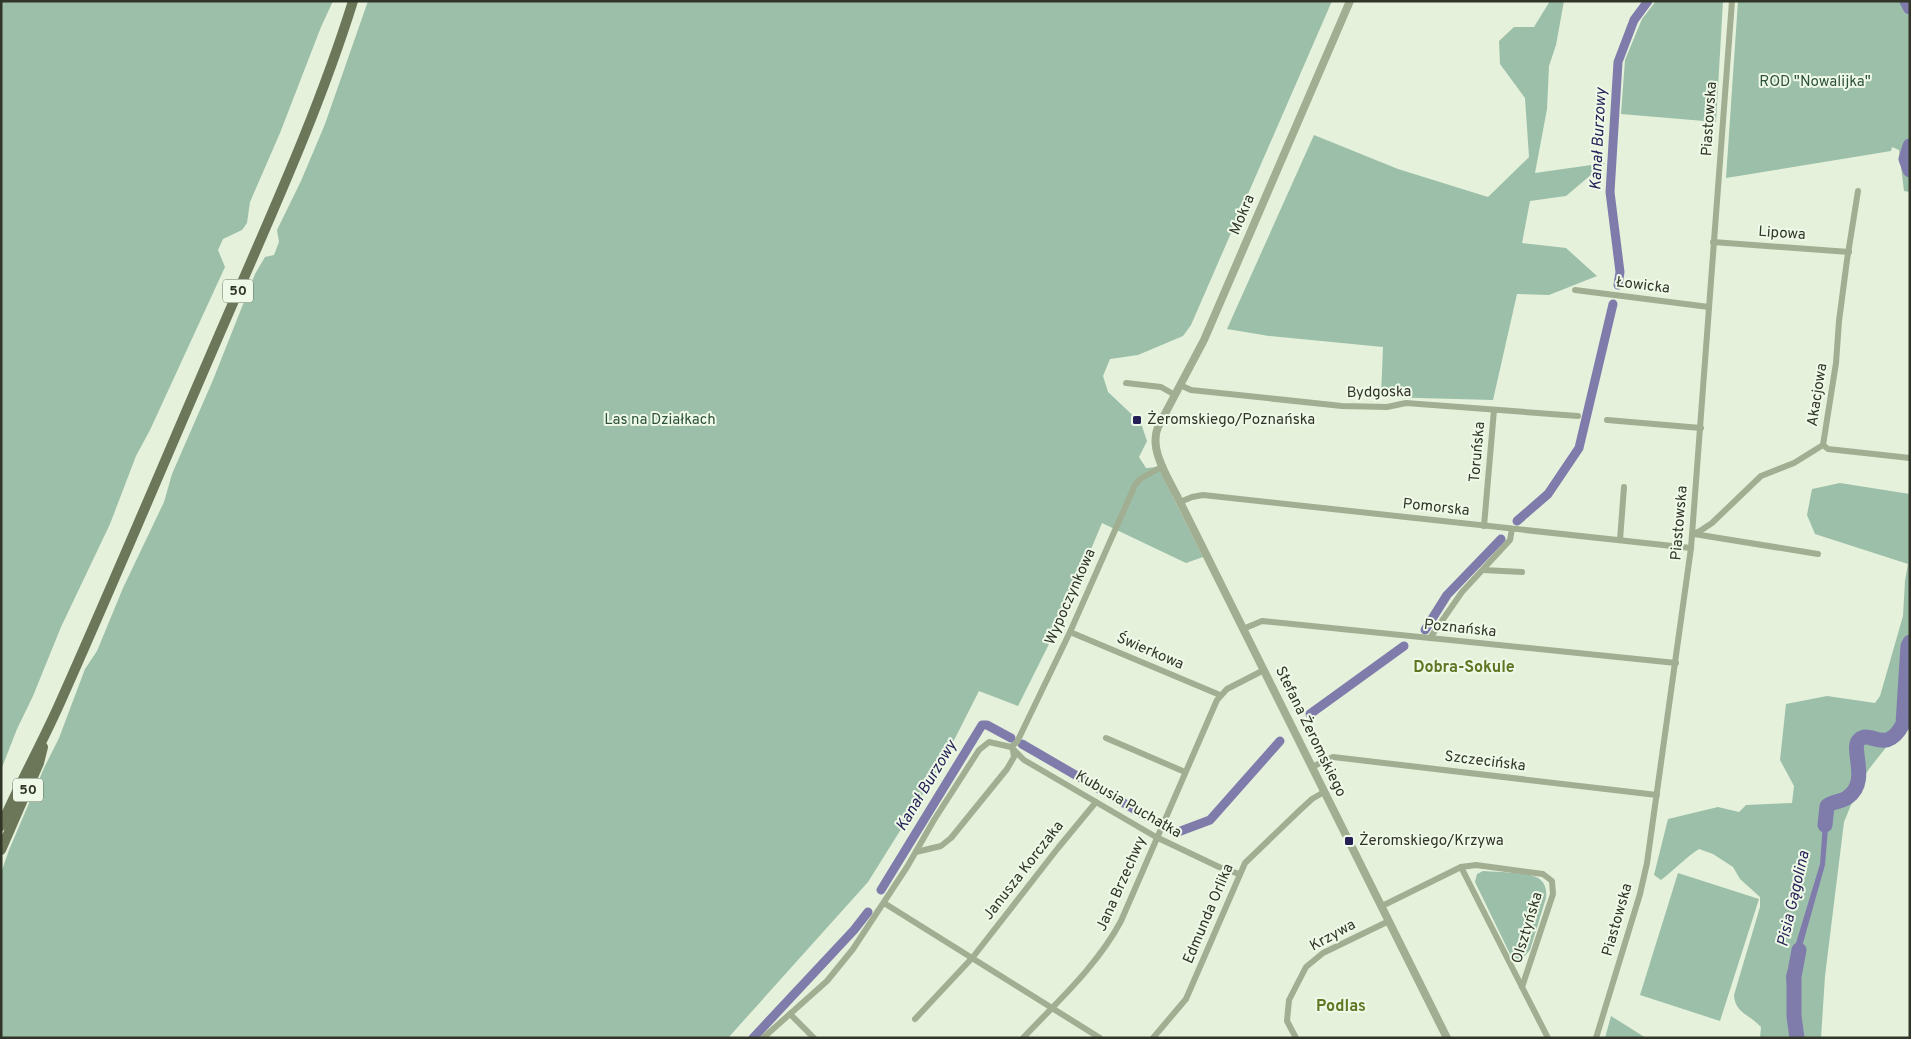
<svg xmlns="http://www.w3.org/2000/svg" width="1911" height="1039" viewBox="0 0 1911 1039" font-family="Overpass,sans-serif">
	<rect width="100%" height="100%" fill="#e5f1db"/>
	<g fill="#9cbfa9">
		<path d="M1,1H333L321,27L280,133L250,202L247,223L242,230L223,239L218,250L225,267L150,430L136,456L110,524L61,627L33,696L17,729L1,770Z"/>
		<path d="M368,1H1332L1191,325L1183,336L1138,355L1110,359L1103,376L1108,392L1141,423L1147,441L1139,457L1146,468L1158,467L1203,557L1186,563L1102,523L1063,616L1018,706L979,691L943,762L868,882L728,1038H1V873L9,850L44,768L59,738L85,669L97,651L123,588L164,502L172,474L213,380L255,274L265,257L274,255L279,242L277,230L301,181L325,124Z"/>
		<path d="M1550,1H1564L1556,45L1549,66L1547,109L1535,173L1605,163L1566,196L1530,201L1522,243L1566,248L1597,276L1549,295L1517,294L1493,400L1381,397L1383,347L1269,336L1227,329L1314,135L1398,169L1488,197L1529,157L1525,98L1500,64L1499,41L1514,27H1534Z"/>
		<path d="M1656,1H1723L1716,122L1621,114L1625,60L1642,19Z"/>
		<path d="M1738,1H1910V192L1904,191L1899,150L1892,147L1891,151L1726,178Z"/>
		<path d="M1840,483L1910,494V717L1869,769L1860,783L1844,822L1825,976L1821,1038H1760L1761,1027C1749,1014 1735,1013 1734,995L1760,907V897L1740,879L1733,867L1713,854L1699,849C1685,858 1674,870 1661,880L1654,875L1668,819L1718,807L1739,812L1746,805L1792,803L1794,786L1780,760L1786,704L1827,696L1875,703L1880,696L1903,616L1905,581L1908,564L1815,534L1807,515L1812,489Z"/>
		<path d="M1483,871C1495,872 1529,872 1538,878C1545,882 1547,890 1546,898L1530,950L1522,959L1516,960L1511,956L1475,882L1477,874Z"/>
		<path d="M1678,873L1759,899L1720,1021L1640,995Z"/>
		<path d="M1611,1016L1646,1038H1605Z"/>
	</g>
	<path fill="#7f7cac" d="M1830,804L1825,865L1794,975L1800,1038H1793L1786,976L1820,864L1824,808Z"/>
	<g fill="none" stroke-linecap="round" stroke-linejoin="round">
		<g stroke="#7f7cac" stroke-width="9">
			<path d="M1618,285L1620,272L1610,192L1618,62L1634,20L1648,1"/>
			<path d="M1517,521L1548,494L1579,448L1613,304"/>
			<path d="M1425,630L1447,595L1501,539"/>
			<path d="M1310,714L1404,646"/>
			<path d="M1022,744L1153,820"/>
			<path d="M1169,829L1178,832L1210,820L1280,741"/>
			<path d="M881,890L982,725H987L1011,738"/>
			<path d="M753,1038L854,930L868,912"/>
		</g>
		<g stroke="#7f7cac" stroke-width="15">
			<path d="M1907,1L1910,7"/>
			<path d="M1910,146L1906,159L1910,170"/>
			<path d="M1825,825L1827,806C1833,801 1842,802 1848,797C1870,782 1850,748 1859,740C1870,728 1885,757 1903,724L1908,646L1910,642"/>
			<path d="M1797,1038L1794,1016V977L1799,950"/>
		</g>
		<g stroke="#a1ae91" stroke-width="6">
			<path d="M1713,242L1849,252"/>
			<path d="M1575,290L1709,307"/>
			<path d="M1126,383L1161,387L1175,395"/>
			<path d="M1180,385L1191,390L1342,406L1387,407L1406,403L1578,416"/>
			<path d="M1607,420L1701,428"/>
			<path d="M1823,445L1828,449L1910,458"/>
			<path d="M1180,502L1192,497L1203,495L1691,548"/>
			<path d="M1484,526L1494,410"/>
			<path d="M1693,534L1700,531L1712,523L1761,476L1794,463L1823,445L1836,363L1839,321L1847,260L1858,191"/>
			<path d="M1694,534L1818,554"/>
			<path d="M1620,540L1624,487"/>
			<path d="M1483,570L1522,572"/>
			<path d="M1243,629L1262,621L1676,663"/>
			<path d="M1070,632L1220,695"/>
			<path d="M1430,638L1462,592L1510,540L1512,529"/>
			<path d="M1106,738L1185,772"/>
			<path d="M1011,747L1024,760L1156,837L1219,867L1239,874"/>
			<path d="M1312,767L1333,757L1657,795"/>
			<path d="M916,852L941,846L951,838L1007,769L1014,757L1013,750"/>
			<path d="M1461,867L1522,987"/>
			<path d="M884,903L1100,1038"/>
			<path d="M1382,906L1461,867L1476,865L1543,874L1552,881L1553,894L1522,987L1548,1038"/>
			<path d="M790,1014L814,1038"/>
			<path d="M915,1019L973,957L1058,848L1096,802"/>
			<path d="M763,1038L827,981L853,949L907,867L934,820L979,750L989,742L1011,747L1017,742L1070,632L1135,485L1140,479L1163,466"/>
			<path d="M1023,1038C1058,1001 1097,966 1121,921L1217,700L1227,689L1264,670"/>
			<path d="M1153,1038L1186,999L1245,863L1300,810L1312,799L1324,792"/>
			<path d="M1296,1038L1287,1021L1289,1000L1306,967L1323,953L1389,921"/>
			<path d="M1596,1038L1640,894L1647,863L1691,548L1732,1"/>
		</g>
		<path stroke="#a1ae91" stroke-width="8" d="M1350,1L1204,340L1158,427C1148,450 1170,481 1180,502L1447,1038"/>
		<g stroke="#6c775a" stroke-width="10">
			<path d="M1,826C20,782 44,740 63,696C121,566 176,434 233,303C276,204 321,104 353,1"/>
			<path d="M1,850L39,763L43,747"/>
		</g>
	</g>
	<g fill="#241f55" stroke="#eff9e8" stroke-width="2">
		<rect x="1132" y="415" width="10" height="10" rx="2.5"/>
		<rect x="1344" y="836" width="10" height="10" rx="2.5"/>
	</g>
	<g text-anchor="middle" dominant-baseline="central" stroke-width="4" stroke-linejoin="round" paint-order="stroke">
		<g fill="#eff9e8" stroke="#6a7062" stroke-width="1">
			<rect x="223" y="279.5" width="30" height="23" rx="4"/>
			<rect x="13" y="778.5" width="30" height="23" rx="4"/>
		</g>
		<g font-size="14" font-weight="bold" fill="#313528">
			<text x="238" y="291">50</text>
			<text x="28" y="790">50</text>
		</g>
		<g font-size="15" fill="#2d523b" stroke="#eff9e8">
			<text x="1815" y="82">ROD "Nowalijka"</text>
			<text x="660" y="420">Las na Działkach</text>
		</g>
		<g font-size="15" fill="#313528" stroke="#eff9e8">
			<text transform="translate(1710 119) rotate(-86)">Piastowska</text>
			<text transform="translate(1243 215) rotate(-67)">Mokra</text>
			<text transform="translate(1782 234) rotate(4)">Lipowa</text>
			<text transform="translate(1643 286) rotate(7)">Łowicka</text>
			<text transform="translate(1379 393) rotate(-1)">Bydgoska</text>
			<text transform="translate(1818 395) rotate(-81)">Akacjowa</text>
			<text transform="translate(1478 452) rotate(-85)">Toruńska</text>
			<text transform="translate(1436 508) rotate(6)">Pomorska</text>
			<text transform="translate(1680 523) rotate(-85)">Piastowska</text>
			<text transform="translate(1071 597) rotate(-66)">Wypoczynkowa</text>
			<text transform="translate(1460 629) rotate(6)">Poznańska</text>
			<text transform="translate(1150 652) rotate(23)">Świerkowa</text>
			<text transform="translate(1310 732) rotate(64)">Stefana Żeromskiego</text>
			<text transform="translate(1485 762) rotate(7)">Szczecińska</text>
			<text transform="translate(1128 805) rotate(30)">Kubusia Puchatka</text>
			<text transform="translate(1024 871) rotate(-52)">Janusza Korczaka</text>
			<text transform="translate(1122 884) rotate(-66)">Jana Brzechwy</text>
			<text transform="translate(1209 914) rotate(-67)">Edmunda Orlika</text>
			<text transform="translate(1618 920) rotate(-74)">Piastowska</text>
			<text transform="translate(1528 928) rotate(-73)">Olsztyńska</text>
			<text transform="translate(1333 936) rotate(-29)">Krzywa</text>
		</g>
		<g font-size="15" fill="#313528" stroke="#eff9e8" text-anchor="start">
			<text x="1147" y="420">Żeromskiego/Poznańska</text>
			<text x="1359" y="841">Żeromskiego/Krzywa</text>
		</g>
		<g font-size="16" font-style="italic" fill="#241f55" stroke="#eff9e8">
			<text transform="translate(1599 139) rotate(-87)">Kanał Burzowy</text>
			<text transform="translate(927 786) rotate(-59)">Kanał Burzowy</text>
			<text transform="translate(1794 899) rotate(-77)">Pisia Gągolina</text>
		</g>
		<g font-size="16" font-weight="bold" fill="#607623" stroke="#eff9e8">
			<text x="1464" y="668">Dobra-Sokule</text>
			<text x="1341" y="1007">Podlas</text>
		</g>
	</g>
	<rect width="1911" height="1039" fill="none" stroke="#313528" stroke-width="5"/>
</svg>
